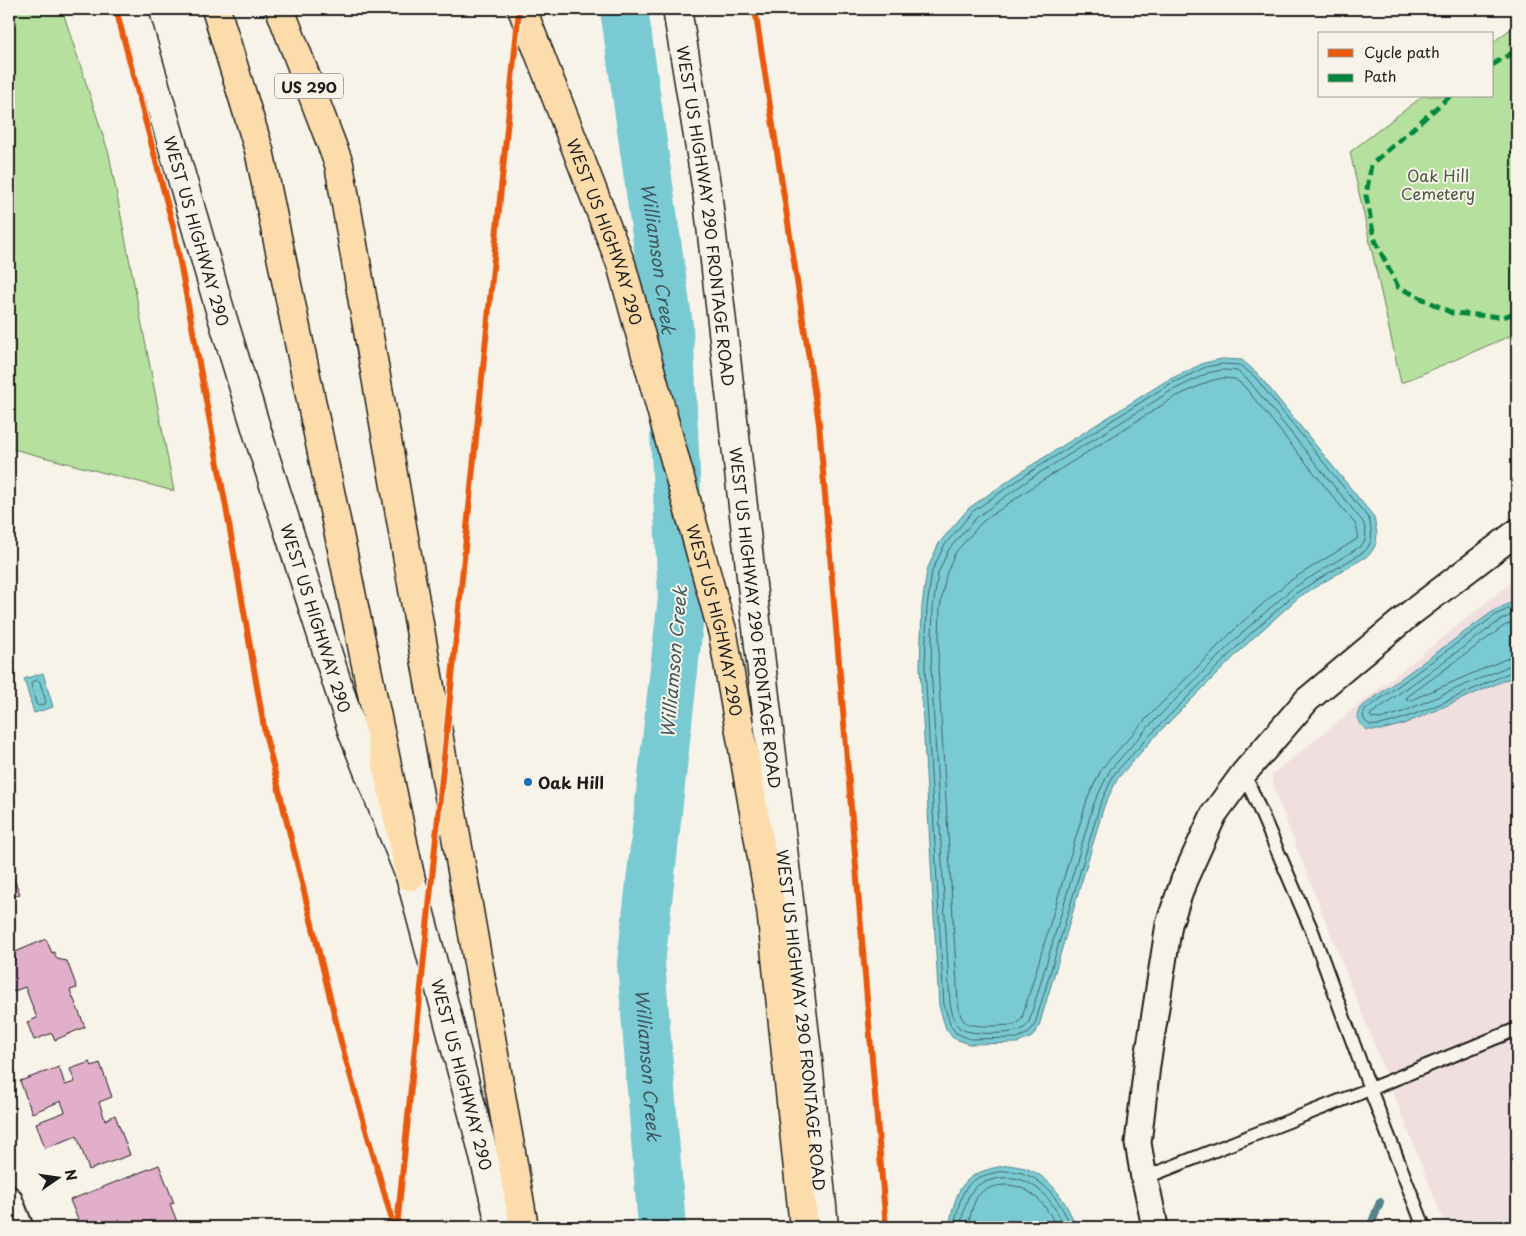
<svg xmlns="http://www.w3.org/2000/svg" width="1526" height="1236" viewBox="0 0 1526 1236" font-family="'Playpen Sans',sans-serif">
	<rect width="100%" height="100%" fill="#f7f3e8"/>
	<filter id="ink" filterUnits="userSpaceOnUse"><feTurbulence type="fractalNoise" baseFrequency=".02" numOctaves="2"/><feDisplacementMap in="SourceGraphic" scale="10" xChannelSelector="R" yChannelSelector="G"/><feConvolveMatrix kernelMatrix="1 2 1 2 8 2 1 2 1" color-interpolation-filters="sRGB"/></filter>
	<g filter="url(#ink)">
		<path fill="#f1dfdf" d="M1517,578V1227H1446L1278,800L1271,775Z"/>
		<g fill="#b6e09d" stroke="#697e5c">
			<path d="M9,9H62L109,154L174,491L9,448Z"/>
			<path d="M1517,24V333L1401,383L1350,152L1423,96H1492V43Z"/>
		</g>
		<g fill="#7acad3" stroke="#54848a">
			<path d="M1222,359L1242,360L1257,373L1374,517C1377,533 1380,542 1369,555L1299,597L1252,639L1159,732L1118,778L1104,806L1039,1026L1032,1037L1018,1043L969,1044L953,1038L946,1029L939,1006L920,667L922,606L927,570L939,543L969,508L1024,470L1166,381L1204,363Z"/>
			<path d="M1517,600V675L1404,724L1381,730H1367L1361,725L1357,716L1360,708L1495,610Z"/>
			<path d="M43,673L53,707L34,713L24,679Z"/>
			<path d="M1009,1165C1014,1166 1020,1167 1025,1168C1052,1177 1067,1203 1076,1227H949C957,1184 964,1172 1009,1165Z"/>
		</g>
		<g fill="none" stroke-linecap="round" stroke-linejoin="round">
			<g stroke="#426265" stroke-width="1">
				<path d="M1222,364L1240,365L1254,376L1369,519C1372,531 1374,541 1365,551L1296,593L1249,635L1156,729L1114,774L1100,805L1035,1024L1029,1033L1017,1038L970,1039L956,1033L951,1026L944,1005L925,667L927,607L932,571L944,546L972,512L1027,474L1168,385L1206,367Z"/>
				<path d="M1223,370L1237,371L1249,381L1363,522C1366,531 1368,539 1361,546L1293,588L1245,630L1151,724L1110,770L1094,803L1029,1022C1028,1023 1025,1028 1024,1028C1016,1035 970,1035 961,1029C954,1025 952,1011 950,1004L931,667L933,608L938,573L949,549L977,517L1030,479L1171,391L1208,373Z"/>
				<path d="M1223,378L1235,379L1244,386L1356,525L1358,534L1357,539L1288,582L1240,624L1146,719L1102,768L1087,800L1022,1018L1019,1022L1014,1025C1004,1025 970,1029 964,1021C960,1017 959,1008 958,1002L938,667L940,608L946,575L955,553L982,522L1035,485L1175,397L1210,381Z"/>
				<path d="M1517,605L1497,614L1365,710L1363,716C1364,720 1366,723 1370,725C1388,731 1490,681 1513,671H1517"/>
				<path d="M1517,612L1501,620L1371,714L1370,716L1372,718L1380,719L1400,713L1511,665L1517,664"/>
				<path d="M1517,620L1504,626L1407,697L1406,700L1409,701L1508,658L1517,657"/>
				<path d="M38,680L40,682L46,702L45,704L39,706L36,704L31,684L32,682Z"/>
				<path d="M954,1227C957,1215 959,1197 967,1187C973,1179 981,1176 990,1174C1030,1161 1058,1193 1071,1227"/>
				<path d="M960,1227C963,1216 965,1200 972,1191C977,1184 984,1182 992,1180C1027,1169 1053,1197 1064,1227"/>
				<path d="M968,1227C970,1217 972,1206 977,1197C981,1191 987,1189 993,1187C1023,1178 1046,1201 1056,1227"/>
			</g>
			<path stroke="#54848a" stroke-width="8" d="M1370,1227L1380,1202"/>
			<path stroke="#7acad3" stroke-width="48" id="s1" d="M624,9L669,326L682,598L641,963L662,1227"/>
		</g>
		<g fill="#e2afcb" stroke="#1c1c1c">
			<path d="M9,867L20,894L9,899Z"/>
			<path d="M46,939L52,953L54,952L57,959L67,961L77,988L70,990L85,1027L55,1040L52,1033L34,1040L27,1022L37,1018L25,987L9,993V962L15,959L13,953Z"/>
			<path d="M90,1062L92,1066L100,1063L112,1097L99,1102L105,1120L115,1115L130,1155L89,1170L77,1136L45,1148L36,1123L65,1112L61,1101L32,1113L20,1081L59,1067L65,1085L75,1082L70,1069Z"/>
			<path d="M159,1165L174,1203L170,1204L179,1227H123L120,1220L101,1227H81L70,1200Z"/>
		</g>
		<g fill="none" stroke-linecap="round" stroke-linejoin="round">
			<defs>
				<g id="lane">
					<path d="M1244,773L1312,931L1370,1089L1517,1029"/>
					<path d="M1144,1178L1370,1089L1424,1227"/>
				</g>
				<g id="street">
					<path d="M9,1199L20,1227"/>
					<path d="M1155,1227L1148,1193L1144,1178L1138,1143L1147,1065L1169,924L1184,880L1214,814L1244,773L1307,700L1411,613L1517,532"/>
				</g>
				<g id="secondary">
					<path id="s2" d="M133,9L220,310L261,444L353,733L410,876L480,1140L501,1227"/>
					<path id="s3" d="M677,9L707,191L756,620L808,1061L824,1227"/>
				</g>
				<g id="highway">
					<path d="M216,9L259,150L410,876"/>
					<path d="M280,9L339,164L524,1227"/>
					<path id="s4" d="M522,9L621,264L723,634L771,909L804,1227"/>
				</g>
			</defs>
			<use href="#lane" stroke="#1c1c1c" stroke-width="16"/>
			<use href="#street" stroke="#1c1c1c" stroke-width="29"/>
			<use href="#secondary" stroke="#1c1c1c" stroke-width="31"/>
			<use href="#highway" stroke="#1c1c1c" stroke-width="31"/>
			<use href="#lane" stroke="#f7f3e8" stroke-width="12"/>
			<use href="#street" stroke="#f7f3e8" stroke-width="25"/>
			<use href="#secondary" stroke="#f7f3e8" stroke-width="28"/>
			<use href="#highway" stroke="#fddcac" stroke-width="28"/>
			<g stroke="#00873e" stroke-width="5" stroke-dasharray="10 5" stroke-linecap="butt">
				<path d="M1492,65L1517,50"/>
				<path d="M1450,96L1371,165L1366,195L1374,238L1398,287L1452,313L1503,317L1517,312"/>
			</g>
			<defs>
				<g id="cycleway">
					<path d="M116,9L174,230L226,507L265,733L343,1050L394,1227"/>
					<path d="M755,9L819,423L886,1227"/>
					<path d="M397,1227L519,9"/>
				</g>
			</defs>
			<use href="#cycleway" stroke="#f7f3e8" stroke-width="9"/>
			<use href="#cycleway" stroke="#e8590c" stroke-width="6"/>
		</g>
	</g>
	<circle fill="#1f6fb2" stroke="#f7f3e8" stroke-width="2" cx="528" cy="782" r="5"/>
	<g text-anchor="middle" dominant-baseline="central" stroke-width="4" stroke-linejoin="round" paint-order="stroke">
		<rect fill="#f7f3e8" stroke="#5e5c59" stroke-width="1" x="275" y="73.5" width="68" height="25" rx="4"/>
		<g font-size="15" font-weight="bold" fill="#1c1c1c">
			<text x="309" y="86">US 290</text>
		</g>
		<g font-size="16" fill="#4a5743" stroke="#f7f3e8">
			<text x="1438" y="175">Oak Hill<tspan x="1438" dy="18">Cemetery</tspan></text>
		</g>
		<g font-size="16" fill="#1c1c1c" stroke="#f7f3e8">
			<text stroke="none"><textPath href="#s3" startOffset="209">WEST US HIGHWAY 290 FRONTAGE ROAD</textPath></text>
			<text stroke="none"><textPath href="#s2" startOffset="231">WEST US HIGHWAY 290</textPath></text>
			<text stroke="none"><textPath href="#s4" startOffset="238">WEST US HIGHWAY 290</textPath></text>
			<text stroke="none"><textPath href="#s3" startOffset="614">WEST US HIGHWAY 290 FRONTAGE ROAD</textPath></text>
			<text stroke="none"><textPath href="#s2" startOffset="636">WEST US HIGHWAY 290</textPath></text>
			<text stroke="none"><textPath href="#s4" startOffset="642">WEST US HIGHWAY 290</textPath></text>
			<text stroke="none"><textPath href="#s3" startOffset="1019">WEST US HIGHWAY 290 FRONTAGE ROAD</textPath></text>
			<text stroke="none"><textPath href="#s2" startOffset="1116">WEST US HIGHWAY 290</textPath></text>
		</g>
		<g font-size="16" font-weight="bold" fill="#1c1c1c" stroke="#f7f3e8" text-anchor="start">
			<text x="538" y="782">Oak Hill</text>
		</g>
		<g font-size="18" font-style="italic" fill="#3d595c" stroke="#f7f3e8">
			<text stroke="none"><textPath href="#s1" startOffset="252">Williamson Creek</textPath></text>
			<text transform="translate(673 662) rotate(-85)">Williamson Creek</text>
			<text stroke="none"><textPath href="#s1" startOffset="1062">Williamson Creek</textPath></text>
		</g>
	</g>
	<rect width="1526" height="1236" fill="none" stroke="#f7f3e8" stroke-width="30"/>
	<rect x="15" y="15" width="1496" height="1206" fill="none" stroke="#1c1c1c" stroke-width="2" filter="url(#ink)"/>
	<rect x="1318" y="32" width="175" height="65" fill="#f7f3e8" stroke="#9f9d96"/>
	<rect x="1328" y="49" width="25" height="8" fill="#e8590c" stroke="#9f9d96"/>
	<text x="1364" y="58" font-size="15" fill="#1c1c1c">Cycle path</text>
	<rect x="1328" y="74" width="25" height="8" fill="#00873e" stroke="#9f9d96"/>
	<text x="1364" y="82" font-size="15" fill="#1c1c1c">Path</text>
	<g transform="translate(58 1178) rotate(77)" stroke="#f7f3e8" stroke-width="4" paint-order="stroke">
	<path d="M0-4L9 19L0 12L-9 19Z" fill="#1c1c1c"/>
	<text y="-8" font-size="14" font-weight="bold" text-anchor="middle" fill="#1c1c1c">N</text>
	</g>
</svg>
